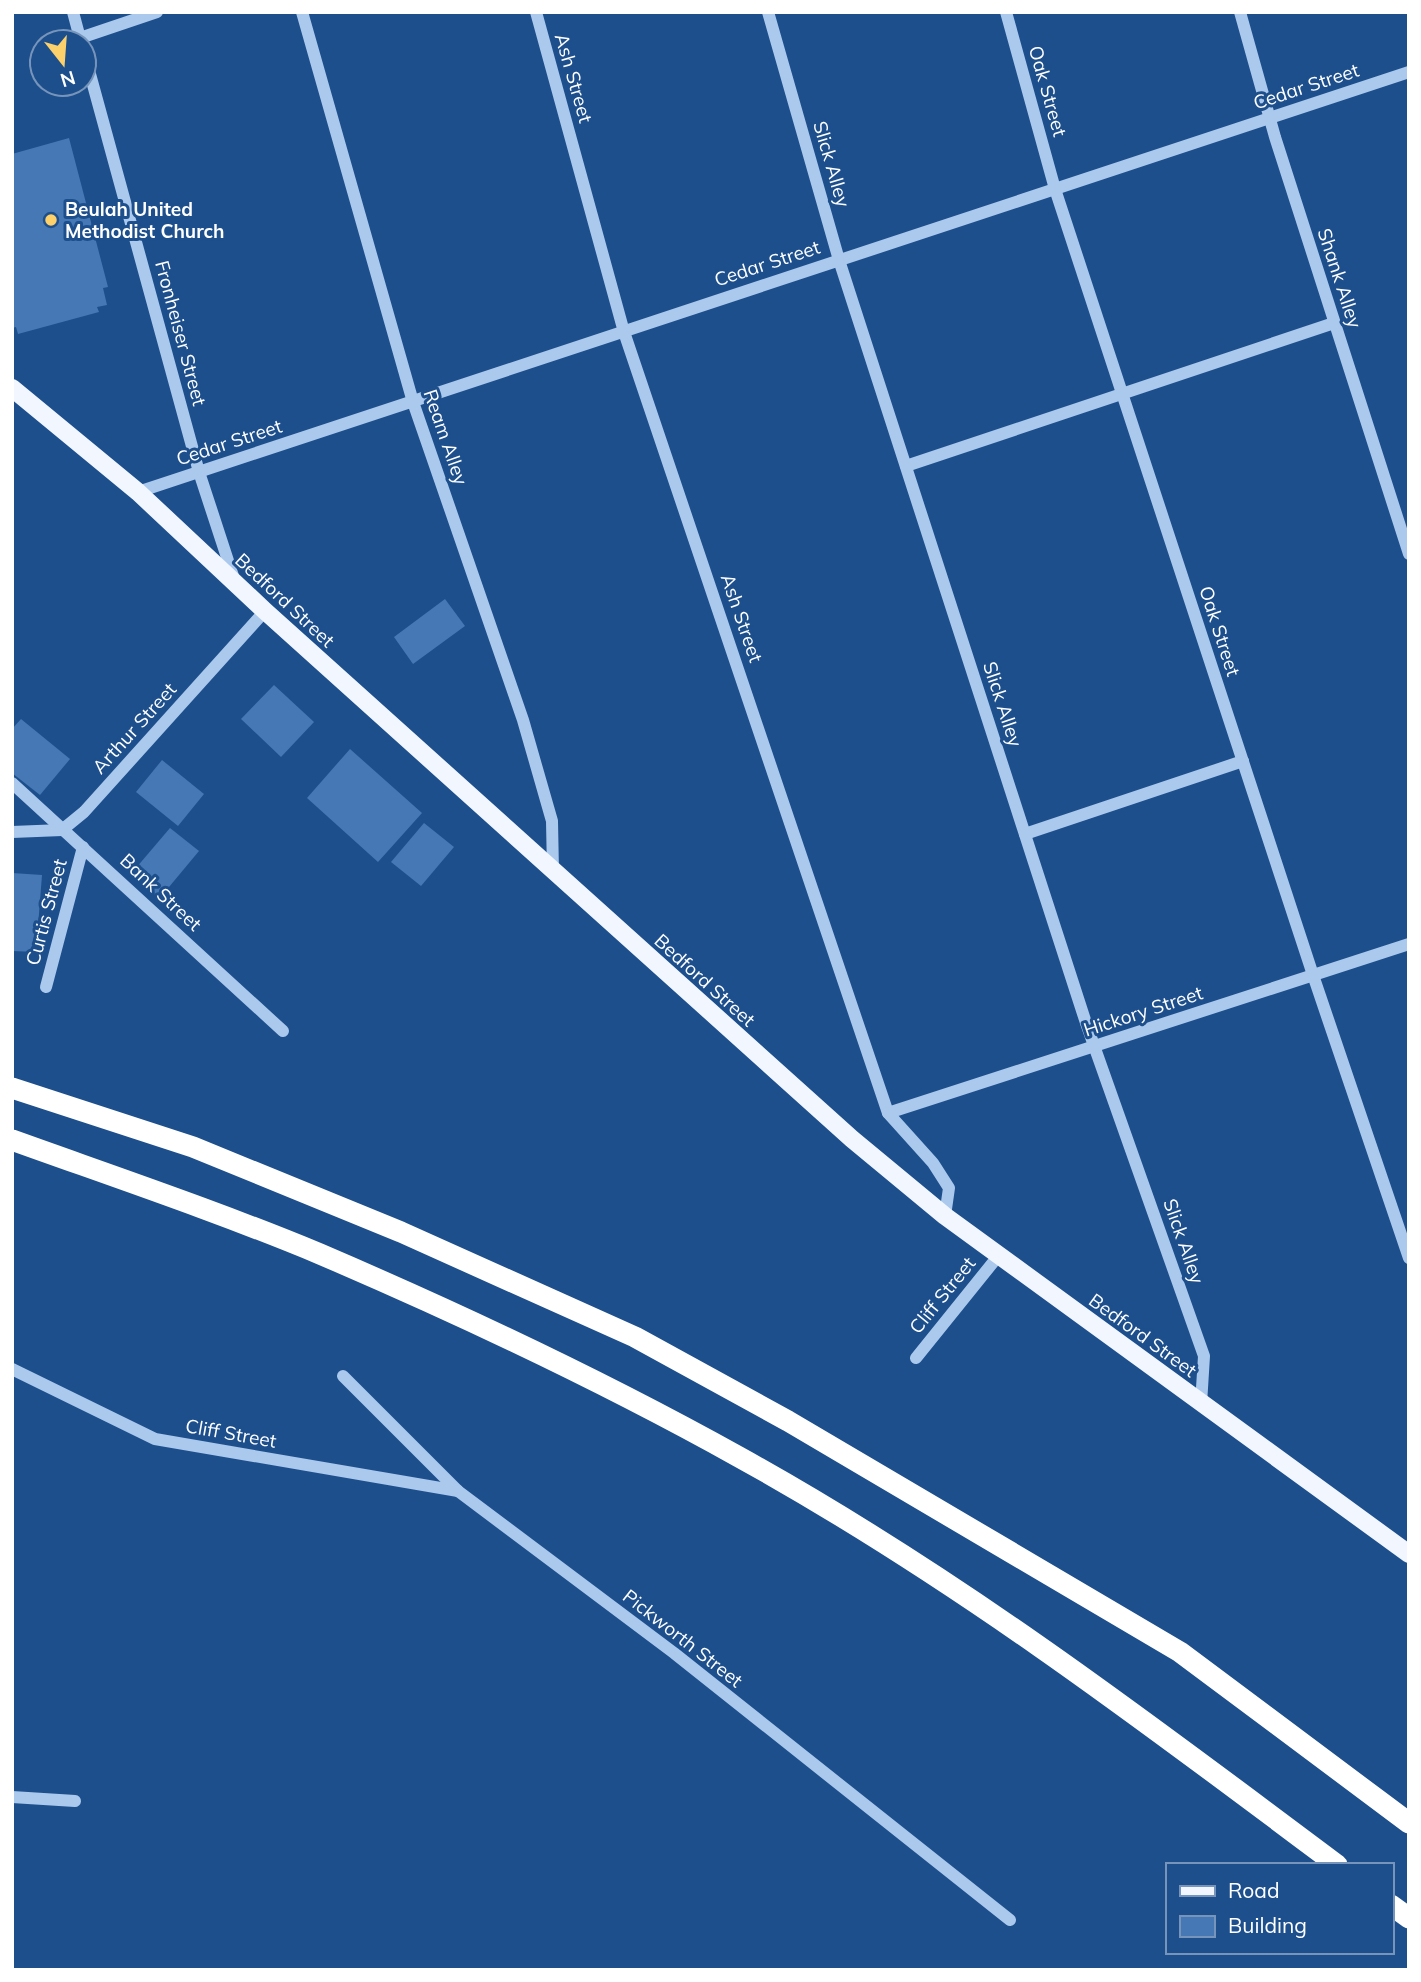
<svg xmlns="http://www.w3.org/2000/svg" width="1421" height="1982" viewBox="0 0 1421 1982" font-family="Mulish,sans-serif">
	<rect width="100%" height="100%" fill="#1d4f8d"/>
	<g fill="#4678b5">
		<path d="M69,138L108,287L103,288L107,305L97,307L99,312L18,334L16,327L12,328V154Z"/>
		<path d="M445,599L465,626L413,664L394,637Z"/>
		<path d="M274,685L314,722L281,757L241,719Z"/>
		<path d="M21,719L70,759L40,795L12,773V729Z"/>
		<path d="M350,749L422,813L378,862L307,798Z"/>
		<path d="M162,760L204,794L178,826L136,792Z"/>
		<path d="M424,823L454,847L421,886L391,862Z"/>
		<path d="M170,828L199,851L159,899L130,875Z"/>
		<path d="M12,873L42,875L36,952L12,951Z"/>
	</g>
	<g fill="none" stroke-linecap="round" stroke-linejoin="round">
		<g stroke="#abc9ed" stroke-width="12">
			<path d="M73,12L81,42"/>
			<path d="M302,12L413,402L523,720L552,821L553,872"/>
			<path d="M536,12L624,332L888,1113L933,1163L949,1188L945,1216"/>
			<path d="M768,12L839,260L1086,1023L1204,1356L1201,1404"/>
			<path d="M1006,12L1055,189L1313,975L1409,1258"/>
			<path d="M1240,12L1275,137L1409,554"/>
			<path d="M80,38L157,12"/>
			<path d="M84,52L199,472L235,582"/>
			<path d="M906,466L1334,323"/>
			<path d="M138,492L1409,72"/>
			<path d="M12,783L283,1031"/>
			<path d="M12,832L62,830L84,812L265,611"/>
			<path d="M1025,834L1243,761"/>
			<path d="M46,987L83,847"/>
			<path d="M888,1113L1409,944"/>
			<path d="M916,1358L999,1255"/>
			<path d="M12,1369L155,1439L458,1491"/>
			<path d="M343,1376L458,1491L674,1653L1010,1920"/>
			<path d="M12,1797L75,1801"/>
		</g>
		<path stroke="#f1f6ff" stroke-width="18" d="M12,388L138,492L265,611L852,1139L945,1216L1409,1554"/>
		<g stroke="#fff" stroke-width="21">
			<path d="M12,1088L193,1147L401,1232L635,1337L788,1421L1180,1652L1409,1823"/>
			<path d="M12,1140C115,1177 219,1212 320,1254C460,1314 606,1383 739,1457C951,1574 1144,1720 1337,1865"/>
			<path d="M1391,1905L1409,1918"/>
		</g>
	</g>
	<circle fill="#fcd06a" stroke="#1d4f8d" stroke-width="2.5" cx="51" cy="220" r="7"/>
	<g text-anchor="middle" dominant-baseline="central" stroke-width="6" stroke-linejoin="round" paint-order="stroke">
		<g font-size="19" fill="#fff" stroke="#1d4f8d">
			<text transform="translate(574 78) rotate(74)">Ash Street</text>
			<text transform="translate(1306 86) rotate(-18)">Cedar Street</text>
			<text transform="translate(1048 91) rotate(74)">Oak Street</text>
			<text transform="translate(832 164) rotate(74)">Slick Alley</text>
			<text transform="translate(767 263) rotate(-18)">Cedar Street</text>
			<text transform="translate(1340 278) rotate(72)">Shank Alley</text>
			<text transform="translate(181 333) rotate(75)">Fronheiser Street</text>
			<text transform="translate(446 437) rotate(71)">Ream Alley</text>
			<text transform="translate(229 442) rotate(-18)">Cedar Street</text>
			<text transform="translate(285 600) rotate(43)">Bedford Street</text>
			<text transform="translate(742 618) rotate(71)">Ash Street</text>
			<text transform="translate(1220 631) rotate(72)">Oak Street</text>
			<text transform="translate(1003 704) rotate(72)">Slick Alley</text>
			<text transform="translate(134 728) rotate(-48)">Arthur Street</text>
			<text transform="translate(161 892) rotate(43)">Bank Street</text>
			<text transform="translate(46 912) rotate(-75)">Curtis Street</text>
			<text transform="translate(705 980) rotate(42)">Bedford Street</text>
			<text transform="translate(1143 1011) rotate(-18)">Hickory Street</text>
			<text transform="translate(1184 1241) rotate(71)">Slick Alley</text>
			<text transform="translate(942 1295) rotate(-51)">Cliff Street</text>
			<text transform="translate(1143 1335) rotate(36)">Bedford Street</text>
			<text transform="translate(231 1433) rotate(10)">Cliff Street</text>
			<text transform="translate(683 1638) rotate(38)">Pickworth Street</text>
		</g>
		<g font-size="19" font-weight="bold" fill="#fff" stroke="#1d4f8d" text-anchor="start">
			<text x="65" y="209">Beulah United<tspan x="65" dy="22">Methodist Church</tspan></text>
		</g>
	</g>
	<rect width="1421" height="1982" fill="none" stroke="#ffffff" stroke-width="28"/>
	<rect x="1166" y="1863" width="228" height="91" fill="#1d4f8d" stroke="#7795bb" stroke-width="2"/>
	<rect x="1180" y="1886" width="35" height="10" fill="#f1f6ff" stroke="#7795bb" stroke-width="2"/>
	<text x="1228" y="1898" font-size="21" fill="#ffffff">Road</text>
	<rect x="1180" y="1916" width="35" height="21" fill="#4678b5" stroke="#7795bb" stroke-width="2"/>
	<text x="1228" y="1933" font-size="21" fill="#ffffff">Building</text>
	<g transform="translate(63 63) rotate(163)"><circle r="33" fill="#1d4f8d" stroke="#7795bb" stroke-width="2"/>
	<path d="M0-5L12 26L0 18L-12 26Z" fill="#fcd06a"/>
	<text y="-10" font-size="19" font-weight="bold" text-anchor="middle" fill="#ffffff">N</text>
	</g>
</svg>
